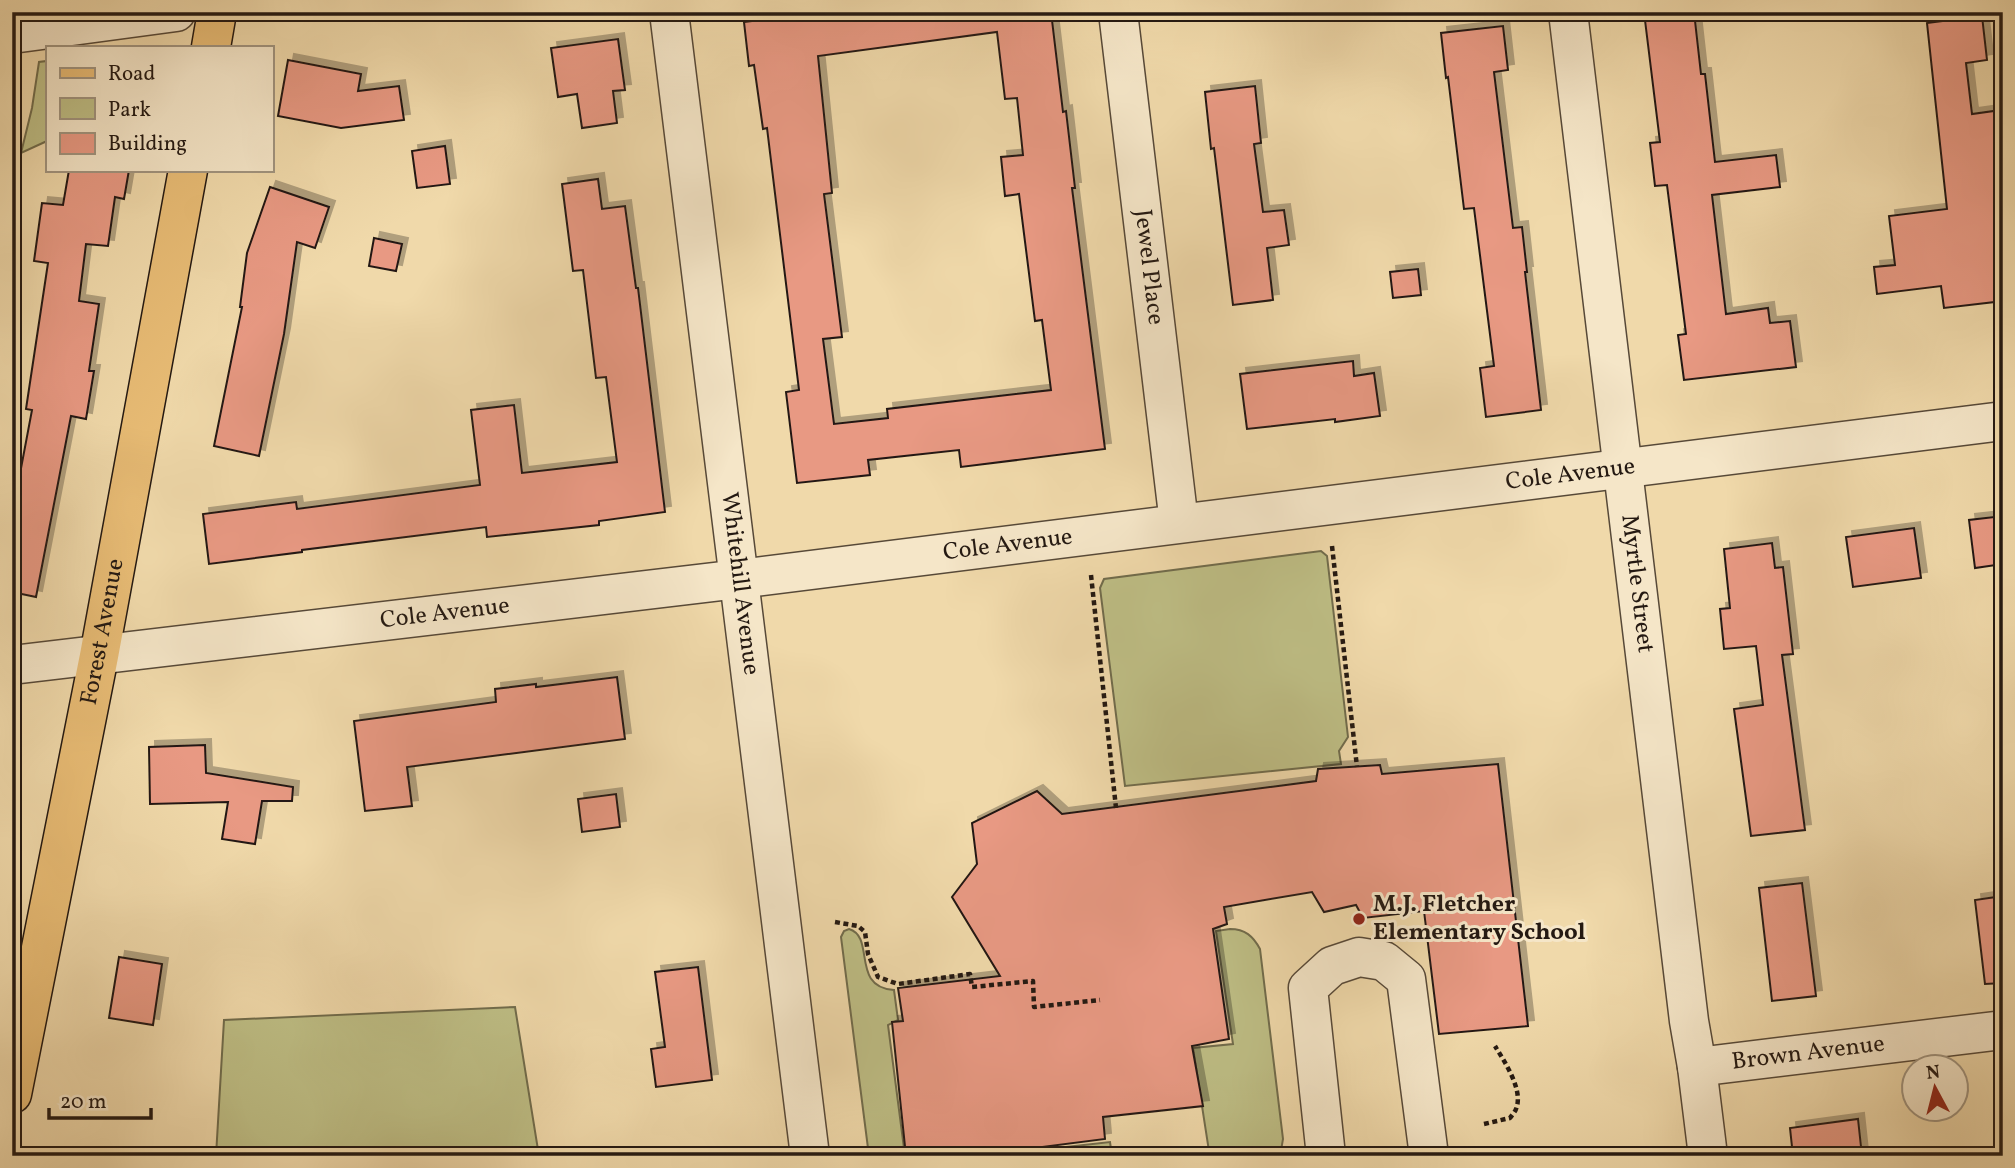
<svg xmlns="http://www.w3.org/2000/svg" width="2015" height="1168" viewBox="0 0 2015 1168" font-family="Vollkorn,serif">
	<defs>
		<filter id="shadow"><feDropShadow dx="6" dy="-6" stdDeviation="0" flood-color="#0004"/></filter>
	</defs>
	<rect width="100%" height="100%" fill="#f0d9aa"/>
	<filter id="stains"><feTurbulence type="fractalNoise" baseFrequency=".00286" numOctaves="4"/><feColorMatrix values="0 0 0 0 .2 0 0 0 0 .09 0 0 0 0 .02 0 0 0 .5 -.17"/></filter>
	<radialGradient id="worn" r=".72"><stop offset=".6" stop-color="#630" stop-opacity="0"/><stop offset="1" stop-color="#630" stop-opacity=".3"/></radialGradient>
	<g fill="#bebe85" stroke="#716c4c" stroke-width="2">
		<path d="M47,61V141L21,153L32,108L39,62Z"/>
		<path d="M1321,551L1327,556L1348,737L1339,751L1341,764L1125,786L1100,588L1104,579Z"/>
		<path d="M849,929C876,937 850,987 894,990L898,1020L888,1025L905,1156H869L841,937L844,931Z"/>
		<path d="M1230,929C1245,929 1253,936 1260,949L1283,1139L1280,1156H1181L1183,1153L1209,1151L1193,1048L1233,1044L1216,931Z"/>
		<path d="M515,1007L539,1156H216L224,1020Z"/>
		<path d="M1110,1142L1112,1156L995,1155Z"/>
	</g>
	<g fill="#e89983" stroke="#241912" stroke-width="2" fill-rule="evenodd" filter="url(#shadow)">
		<path d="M827,12H1051L1063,112L1066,111L1075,188H1072L1105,449L961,467L959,450L868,460L870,475L797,483L786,392L799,390L767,128L763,129L754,65L749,66L744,22ZM997,32L1005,99L1017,98L1023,155L1001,157L1005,196L1019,194L1035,321L1042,320L1051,390L887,409L888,418L834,424L823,339L842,337L824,194L832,193L818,56Z"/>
		<path d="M1644,12H1694L1701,74H1705L1715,162L1776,155L1780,187L1712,195L1726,314L1768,308L1770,323L1790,321L1796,367L1684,380L1678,335L1686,334L1667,185L1655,186L1650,143L1660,142Z"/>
		<path d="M1982,16L1987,60L1966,63L1972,114L1994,111L2003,185V301L1944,308L1941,286L1877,294L1874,267L1895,265L1889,216L1947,209L1927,23Z"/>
		<path d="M1503,26L1508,70L1494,72L1513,228L1522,227L1527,272H1525L1541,410L1486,417L1480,368L1494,366L1474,208L1464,209L1448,77L1446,78L1441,33Z"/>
		<path d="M618,39L625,90L613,91L617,123L582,128L577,94L558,97L551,48Z"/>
		<path d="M288,60L361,74L358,91L399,86L404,120L341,128L278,116Z"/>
		<path d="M1255,86L1261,143L1254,144L1263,212L1284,210L1289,245L1267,248L1273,300L1233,305L1214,148L1211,149L1205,92Z"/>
		<path d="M445,146L450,184L417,188L412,151Z"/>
		<path d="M69,170H129L124,199L115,197L108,246L86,244L79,301L99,304L89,371H94L86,419L71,416L36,597L12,592V516L32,410L26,409L48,263L34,261L42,203L63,205Z"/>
		<path d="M598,179L602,209L625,206L636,288H638L665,512L599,521V525L562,529L487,537L486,527L302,550V552L209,564L203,514L296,502L297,509L480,485L471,410L514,405L522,473L617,462L606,377L596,378L583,270L573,271L562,184Z"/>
		<path d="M270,187L329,207L315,248L297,242L284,334L259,456L214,446L242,307H240L247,253Z"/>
		<path d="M374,238L402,244L396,271L369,266Z"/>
		<path d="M1418,269L1421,295L1393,298L1390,272Z"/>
		<path d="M1353,361L1354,376L1374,373L1380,416L1335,422V419L1247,429L1240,374Z"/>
		<path d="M2003,516V564L1975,568L1969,520Z"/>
		<path d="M1914,528L1921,578L1853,587L1846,537Z"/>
		<path d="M1772,543L1775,568L1783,567L1793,654L1782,655L1805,830L1751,836L1734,709L1763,705L1756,646L1724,649L1720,609L1730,608L1724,549Z"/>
		<path d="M617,677L625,739L407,767L412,806L365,811L354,721L496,702L495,689L536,684V687Z"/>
		<path d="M205,745L206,773L293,787L292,801H262L255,844L222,839L228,802L150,804L149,747Z"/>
		<path d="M1498,764L1528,1026L1439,1034L1424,911L1363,918L1356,905L1324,912L1312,892L1224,907L1227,924L1213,929L1229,1039L1192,1046L1203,1106L1103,1117L1105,1139L973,1156H906L892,1022L903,1021L898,988L1000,976L952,897L977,864L972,823L1037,791L1062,814L1316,781L1318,769L1380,765L1382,774Z"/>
		<path d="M616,794L620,827L582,832L578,799Z"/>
		<path d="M1802,883L1816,996L1772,1001L1759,888Z"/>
		<path d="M2003,896V983L1985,984L1975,900Z"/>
		<path d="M119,957L162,964L153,1025L109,1018Z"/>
		<path d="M698,967L712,1080L656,1087L651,1049L665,1047L655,972Z"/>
		<path d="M1858,1119L1862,1156H1793L1790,1128Z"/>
	</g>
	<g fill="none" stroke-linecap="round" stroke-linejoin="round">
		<defs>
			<g id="minor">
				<path id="s1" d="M669,12L810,1156"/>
				<path id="s2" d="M1118,12L1179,523"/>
				<path id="s3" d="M1568,12L1689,1021L1697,1067L1708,1156"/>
				<path d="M12,34L176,12"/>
				<path id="s4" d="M12,665L739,579L2003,421"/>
				<path id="s5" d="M1697,1067L2003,1030"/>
				<path d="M1326,1156L1308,988L1332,966L1359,957L1384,961L1406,979L1429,1156"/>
			</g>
			<g id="major">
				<path d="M211,47L217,12"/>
				<path id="s6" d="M12,1094L99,656L188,170"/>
			</g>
		</defs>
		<use href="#minor" stroke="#574938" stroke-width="41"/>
		<use href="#major" stroke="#241912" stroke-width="41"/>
		<g stroke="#241912" stroke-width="4.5" stroke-dasharray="5 3.5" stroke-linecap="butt">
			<path d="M1332,546L1357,767"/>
			<path d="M1091,575L1116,808"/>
			<path d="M835,922L858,926L865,932L868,954L878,977L898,984L970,974L972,987L1033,981L1034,1007L1100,1000"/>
			<path d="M1484,1124L1510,1118C1512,1115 1515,1112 1516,1109C1524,1090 1504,1061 1495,1046"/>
		</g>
		<use href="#minor" stroke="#f5e6c8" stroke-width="38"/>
		<use href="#major" stroke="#e8bc75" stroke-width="38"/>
	</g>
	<circle fill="#8f2418" stroke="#f5e6c8" stroke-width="2.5" cx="1359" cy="919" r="7"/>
	<g text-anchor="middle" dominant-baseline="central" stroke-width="6" stroke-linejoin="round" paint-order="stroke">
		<g font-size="24" fill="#241912" stroke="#f5e6c8">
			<text stroke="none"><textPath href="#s2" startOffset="257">Jewel Place</textPath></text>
			<text stroke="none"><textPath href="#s4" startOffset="1570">Cole Avenue</textPath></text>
			<text stroke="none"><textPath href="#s4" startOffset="1003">Cole Avenue</textPath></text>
			<text stroke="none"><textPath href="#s1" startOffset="576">Whitehill Avenue</textPath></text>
			<text stroke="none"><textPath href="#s3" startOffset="576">Myrtle Street</textPath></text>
			<text stroke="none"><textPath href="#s4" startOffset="436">Cole Avenue</textPath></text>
			<text stroke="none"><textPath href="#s6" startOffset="471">Forest Avenue</textPath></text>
			<text stroke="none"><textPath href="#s5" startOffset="112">Brown Avenue</textPath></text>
		</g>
		<g font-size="24" font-weight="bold" fill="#241912" stroke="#f5e6c8" text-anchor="start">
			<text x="1373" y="905">M.J. Fletcher<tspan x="1373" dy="28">Elementary School</tspan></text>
		</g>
	</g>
	<rect width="2015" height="1168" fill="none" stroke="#f0d9aa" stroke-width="42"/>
	<rect x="14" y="14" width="1987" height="1140" fill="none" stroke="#241912" stroke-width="3.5"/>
	<rect x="21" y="21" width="1973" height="1126" fill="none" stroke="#241912" stroke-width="2"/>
	<rect x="46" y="46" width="228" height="126" fill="#f5e6c8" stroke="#a1947f" stroke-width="2"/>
	<rect x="60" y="68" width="35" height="10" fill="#e8bc75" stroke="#a1947f" stroke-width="2"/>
	<text x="108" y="80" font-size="21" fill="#241912">Road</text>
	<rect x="60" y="98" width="35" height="21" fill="#bebe85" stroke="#a1947f" stroke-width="2"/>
	<text x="108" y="116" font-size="21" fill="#241912">Park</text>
	<rect x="60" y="133" width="35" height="21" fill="#e89983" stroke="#a1947f" stroke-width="2"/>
	<text x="108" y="150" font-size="21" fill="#241912">Building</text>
	<g transform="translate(1935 1088) rotate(353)"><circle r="33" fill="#f5e6c8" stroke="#a1947f" stroke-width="2"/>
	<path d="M0-5L12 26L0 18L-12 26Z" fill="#8f2418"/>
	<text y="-10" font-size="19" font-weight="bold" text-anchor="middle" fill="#241912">N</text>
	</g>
	<path d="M49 1108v10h102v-10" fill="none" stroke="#241912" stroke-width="3.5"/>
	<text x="60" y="1108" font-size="21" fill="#241912" stroke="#f5e6c8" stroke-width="5" paint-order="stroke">20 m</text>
	<rect width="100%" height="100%" filter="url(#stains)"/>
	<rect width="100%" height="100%" fill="url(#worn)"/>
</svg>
